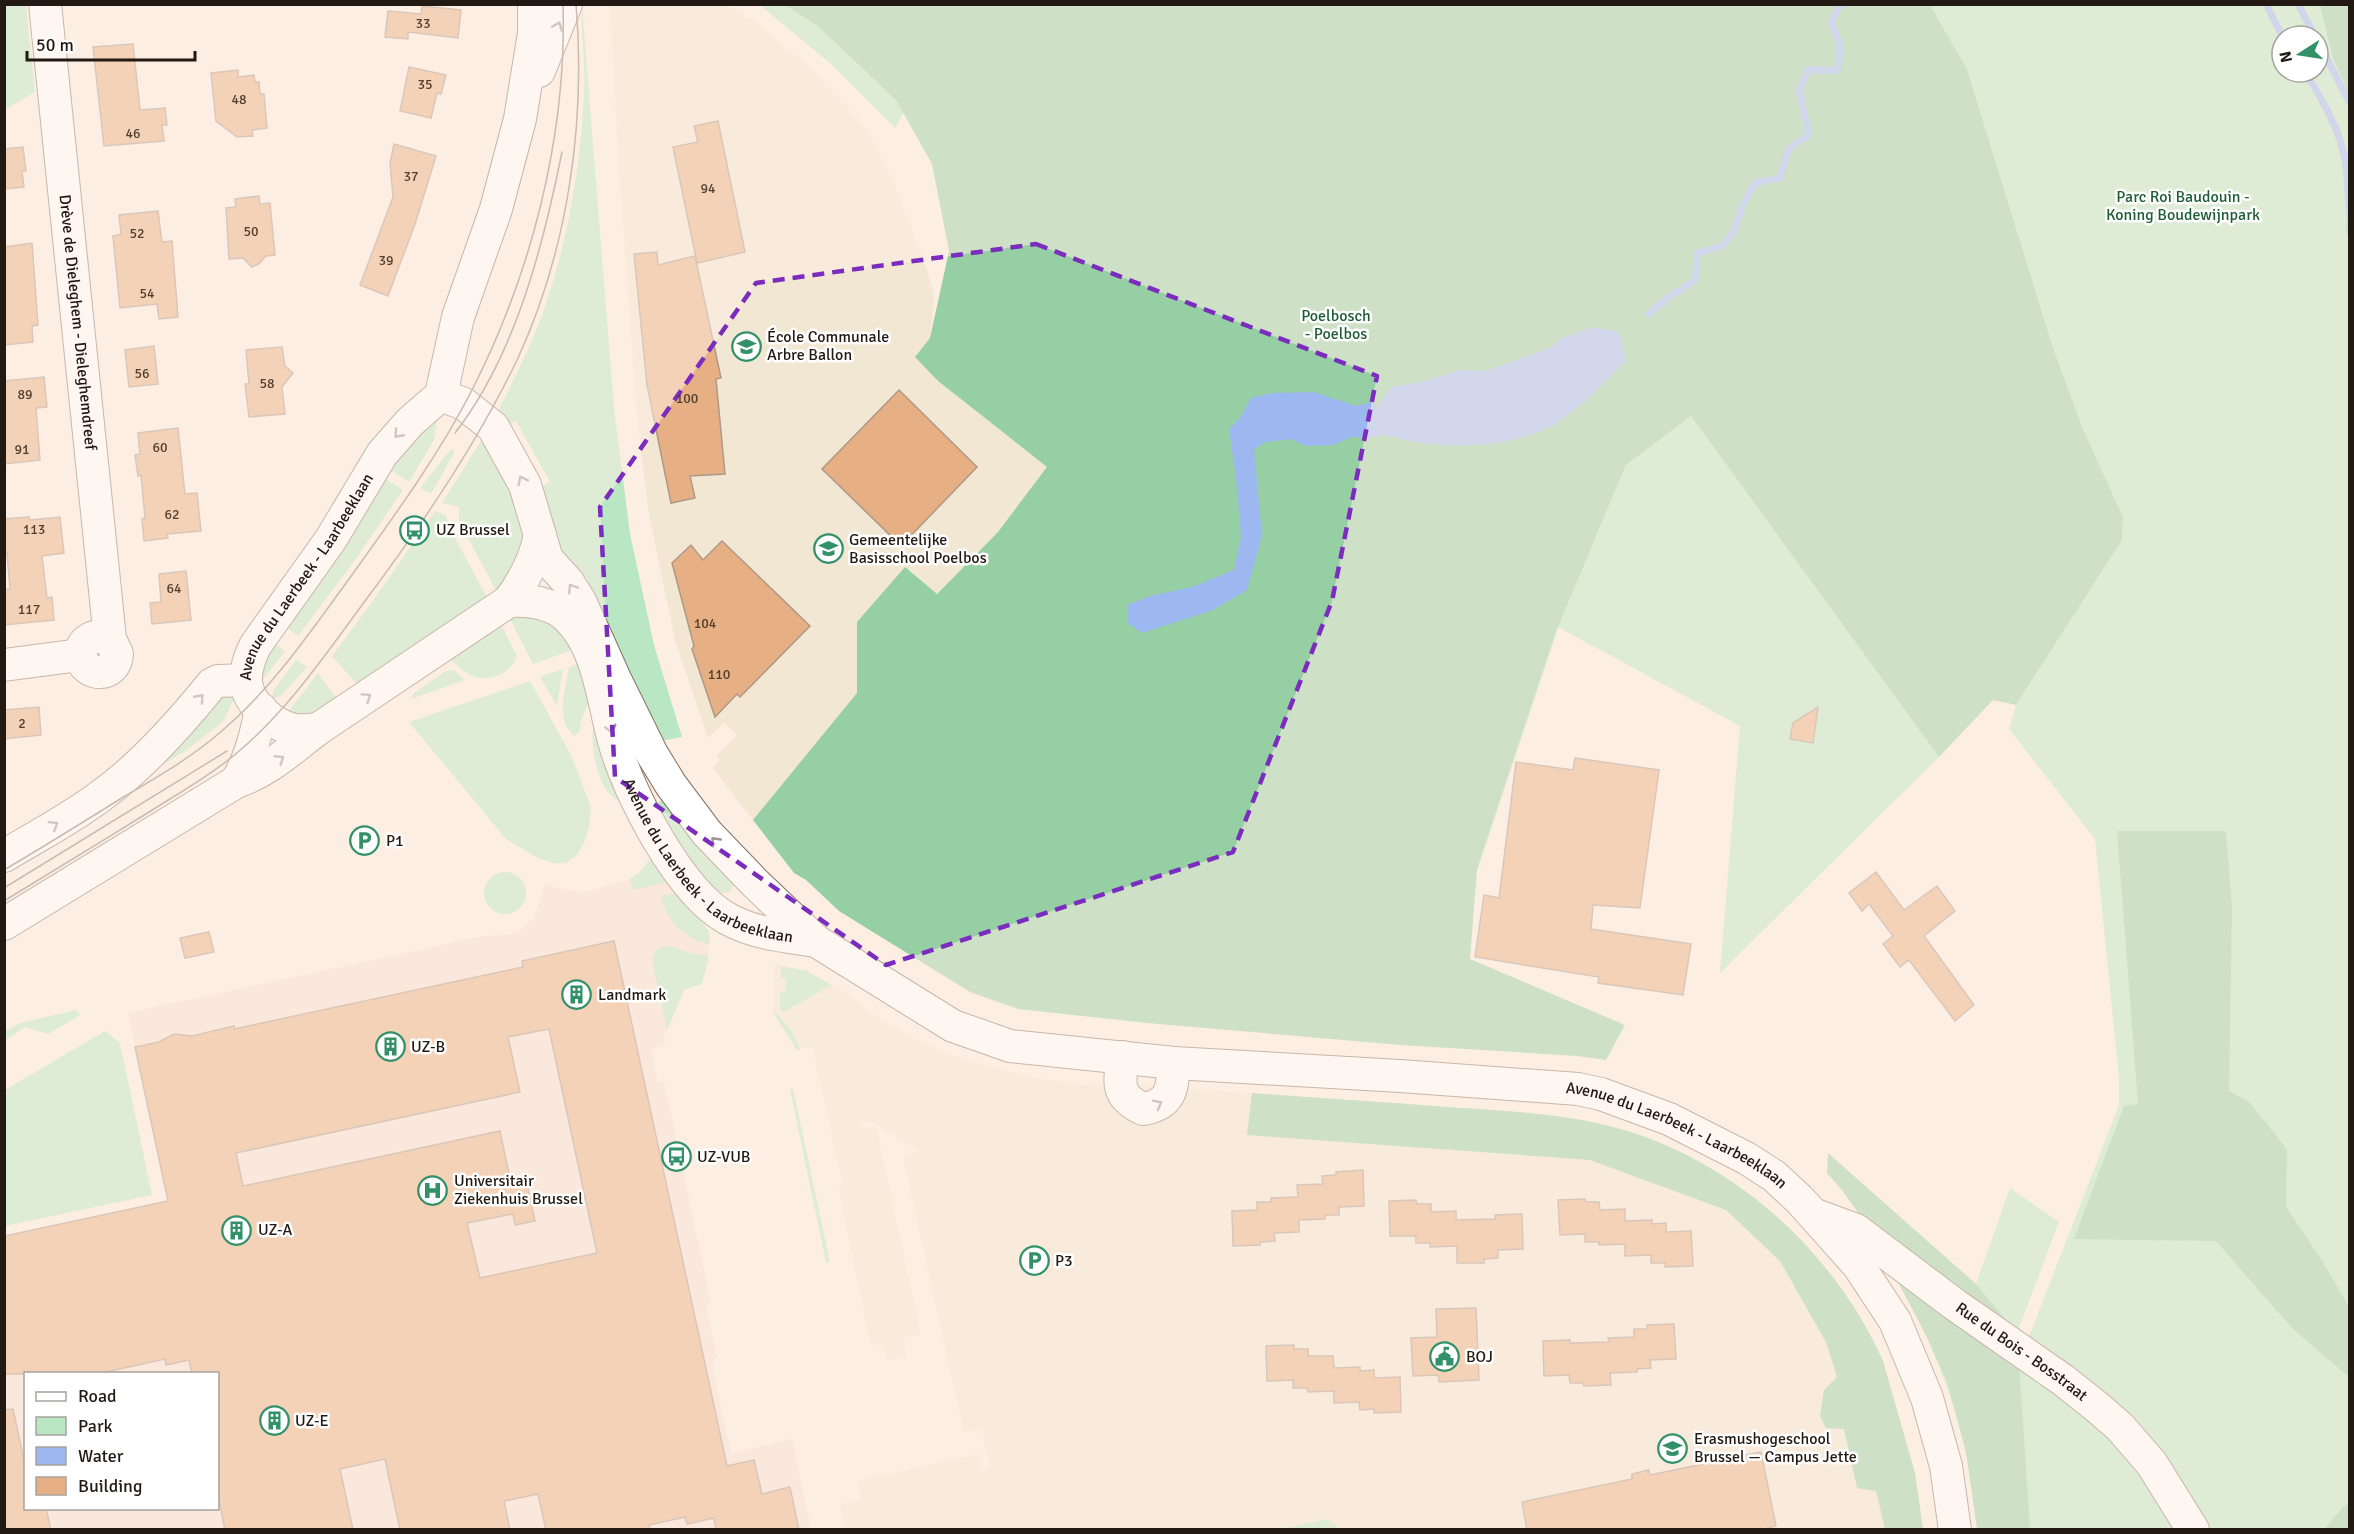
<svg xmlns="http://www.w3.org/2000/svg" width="2354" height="1534" viewBox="0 0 2354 1534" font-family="Signika,sans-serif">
	<rect width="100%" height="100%" fill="#fdeee3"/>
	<g fill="#f1e7d2">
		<path d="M610,5H725L753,20L806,64L868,130L898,193L928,273L934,297L932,321L930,338L915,357L938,381L1047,467L998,532L936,594L857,622L858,693L753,820L713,768L720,760L717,756L737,735L724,723L708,738L675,640L649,514L637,419L619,172Z"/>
		<path d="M774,964L807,971L848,994L881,1020L923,1043L960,1058L1030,1077L1088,1085L1165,1087L1504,1111L1583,1120L1655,1141L1710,1168L1759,1201L1801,1239L1846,1296L1870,1335L1883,1361L1915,1473L1923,1529H846L840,1504L861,1499L858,1481L978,1454L982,1472L987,1469L989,1464L982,1431L980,1429L964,1433L903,1157L919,1151L870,1121L862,1124L859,1130L876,1126L921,1334L903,1338L907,1357L887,1361L883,1344L871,1346L838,1188L843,1186L812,1046L796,1050L789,1034L774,1016Z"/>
	</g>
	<path fill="#f4dfd0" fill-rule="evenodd" d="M655,853L678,893L709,931L710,944L702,984L684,990L664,1037L665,1045L651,1049L658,1082H664L711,1303L706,1305L717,1357L712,1365L731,1453L792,1439L811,1529H5L4,1237L180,1198L176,1178L163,1181L128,1013L484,936L509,934L522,929L534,918L545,884L566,890L586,892L610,885L627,880L638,874ZM26,1374H218V1508H26Z"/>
	<g fill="#b9e6c3" fill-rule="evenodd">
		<path d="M5,4L26,5L35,92L5,110Z"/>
		<path d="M582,5L614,409L630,534L654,645L682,737L661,741L597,604L586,577L575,564L559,552L536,489L550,482L516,421L510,424L495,418C512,382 531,347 544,310C568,239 581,166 584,91C586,62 580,32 582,5Z"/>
		<path d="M760,5H960L895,128L831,64Z"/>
		<path d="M1930,5H2349V1529H1977C1969,1446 1950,1380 1911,1306L2025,1347L2119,1105V1079L2095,839L2009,729L2016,705L2122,540L2123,517L2083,429L2053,348L1967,69ZM2282,36H2318V72H2282Z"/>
		<path d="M438,413L434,440L409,482L384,466Z"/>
		<path d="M1691,416L1939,757L1720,973L1740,726L1558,627L1626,465Z"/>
		<path d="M486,433L500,455L527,543L498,594L459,521V507L442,503Z"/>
		<path d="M451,449H454V453L431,494L420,488Z"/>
		<path d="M378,474L403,490L355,560L298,636L282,623Z"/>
		<path d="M435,511L446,515L449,527L489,601L363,691L332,656L375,598Z"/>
		<path d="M513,612L559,623L578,648L533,664L507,613Z"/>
		<path d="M497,617L517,656C512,674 487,684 470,675C460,670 452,660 444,653Z"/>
		<path d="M270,639L285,651L258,686Z"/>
		<path d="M296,660L307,667L280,697L273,698V691Z"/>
		<path d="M584,662L589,702L582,718L579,732L575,736C554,721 566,688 569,667Z"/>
		<path d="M563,669L557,706L540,677Z"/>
		<path d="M451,670L455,671L465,680L411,699L413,694L444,672Z"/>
		<path d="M318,673L332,693L344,704L325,715H286Z"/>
		<path d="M530,681L571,755L591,807L589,826L584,843L576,856L565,863H553L538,858L507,840L409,722Z"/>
		<path d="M214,690L236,695L224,720L214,729L185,751L109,798Z"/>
		<path d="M595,718L622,802C596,795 588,740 595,718Z"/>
		<path d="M669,794L736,883L729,892L718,894L711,892L650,809Z"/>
		<path d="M655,853L670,882L633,890L630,878L638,874Z"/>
		<circle cx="505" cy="893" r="21"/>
		<path d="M678,893L709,931L710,944C684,939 667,922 661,896Z"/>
		<path d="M666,945L691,953L709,956L702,984L684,990L667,1030L652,960L656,950Z"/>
		<path d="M781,966L807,971L831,985L784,1012L780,1009V992H786V978H781Z"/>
		<path d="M76,1010L79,1013V1016L48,1034L25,1027L5,1040V1031L20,1023Z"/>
		<path d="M774,1011L791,1030L800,1049L796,1050C792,1039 775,1019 774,1011Z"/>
		<path d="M105,1031L120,1043L152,1195L5,1226V1090Z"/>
		<path d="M790,1089H793L830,1262L826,1263Z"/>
		<path d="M2010,1188L2059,1222L2017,1333L1976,1284Z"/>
		<path d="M1327,1519L1338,1527V1529H1282Z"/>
	</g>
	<g fill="#95cfa3">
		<path d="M786,5H1930L1967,69L2053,348L2083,429L2123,517L2122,540L2016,705L1993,700L1939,757L1691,416L1626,465L1558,627L1477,870L1470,959L1625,1025L1606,1060L1577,1056L1401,1045L1147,1023L1018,1009L970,992L839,911L806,880L794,873L753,820L857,693V622L905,567L937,594L998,532L1047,467L938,381L915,357L930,338L949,251L932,164L896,100L819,27Z"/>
		<path d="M2320,5H2349V93L2333,58Z"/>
		<path d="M2117,831H2226L2232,907L2229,1091L2249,1102L2287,1149L2286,1207L2321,1259L2349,1307V1377L2292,1328L2216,1241L2074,1239L2124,1106L2138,1104Z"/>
		<path d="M1252,1093C1317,1098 1382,1102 1447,1107C1492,1110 1538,1112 1582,1120C1714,1143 1829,1240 1883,1361L1915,1473L1923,1529H1885L1876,1491L1857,1488L1844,1429L1826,1428L1820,1416L1824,1390L1837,1377L1826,1342L1780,1261L1726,1210L1590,1160L1247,1135Z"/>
		<path d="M1828,1153L1976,1284L2017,1333L2030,1529H1977L1966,1451L1947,1382L1926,1335L1872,1233L1842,1190L1827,1173Z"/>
		<path d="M2349,1501V1529H2324Z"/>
	</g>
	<path fill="#9db8f1" d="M1593,327L1619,332L1626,361C1606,381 1585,403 1561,420C1516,451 1432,451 1382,434L1377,437H1352L1333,445L1306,446L1291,439L1266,442L1254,449L1262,535L1247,590L1213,610L1142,633L1128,623L1127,605L1150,596L1192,587L1234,570L1241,537L1236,478L1229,430L1241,416L1251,398L1273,393L1314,392L1356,406L1375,401V411L1391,387L1422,382L1460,370L1486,371L1547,349L1562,338Z"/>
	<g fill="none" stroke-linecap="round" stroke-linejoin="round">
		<g stroke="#9db8f1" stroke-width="7">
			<path d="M2266,4L2282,36"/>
			<path d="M2298,4L2315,36"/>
			<path d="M2318,42L2350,103"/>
			<path d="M2305,72C2323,101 2341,131 2346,165C2348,182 2348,199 2350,216"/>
			<path d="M2350,220V232"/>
			<path d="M1649,314L1666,299L1695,280L1697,253L1722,246L1733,233L1743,204L1755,183L1780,178L1789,148L1809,135L1799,90L1808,70H1838L1840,44L1831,23L1840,5L1845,4"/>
		</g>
	</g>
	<g fill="#e7b084" stroke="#af9887" stroke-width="1.5" fill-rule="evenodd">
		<path d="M422,6L461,10L458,38L408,32V39L385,37L388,11L421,14Z"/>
		<path d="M133,44L140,110L165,108L167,125H162L164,141L104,146L93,47Z"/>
		<path d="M409,67L446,75L441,94L437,93L431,118L400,111Z"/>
		<path d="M238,70V77L254,75L255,82H259L260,94H264L267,128L252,130L253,136L237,137L216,121L211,73Z"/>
		<path d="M718,121L745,252L697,263L673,147L698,142L694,126Z"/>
		<path d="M394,144L436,156L415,224L388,296L360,285L393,197L390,163Z"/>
		<path d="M23,147L26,171H22L24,187L4,189V149Z"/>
		<path d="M259,196L260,204L270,203L275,255L266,256L259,264L252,267L243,258L229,259L226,208L236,207L235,199Z"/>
		<path d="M158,211L162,242L172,241L178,317L159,319L157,304L120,308L113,236L121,234L119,215Z"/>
		<path d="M32,243L38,325L32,326L33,342L4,345V247Z"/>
		<path d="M657,252L658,265L695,256L721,378L716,379L725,474L690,476L695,498L671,503L647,385L634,254Z"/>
		<path d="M154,346L158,384L129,387L125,350Z"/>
		<path d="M282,347L285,366L293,373L282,387L285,414L249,417L245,384H249L246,350Z"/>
		<path d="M44,377L47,407L36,408L40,460L4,464V381Z"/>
		<path d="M899,390L977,467L901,546L822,469Z"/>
		<path d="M178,428L185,494L197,493L201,531L167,534L168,538L144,541L142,519L145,518L141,475L138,476L135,455L140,454L138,433Z"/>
		<path d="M29,517L30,520L60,517L64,553L42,556L47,598L52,597L54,620L4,625V590L10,589L7,553L4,554V519Z"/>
		<path d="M722,541L810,626L740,697L737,694L715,717L692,649L694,646L672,563L691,545L703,560Z"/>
		<path d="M186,571L191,620L152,624L150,603L161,602L159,574Z"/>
		<path d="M39,707L41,735L4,739V710Z"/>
		<path d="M1818,707L1813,743L1790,739L1793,723Z"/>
		<path d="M1575,758L1659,770L1640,908L1593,905L1591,929L1691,944L1683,995L1598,983L1599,977L1475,957L1484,895L1499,898L1516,762L1573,770Z"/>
		<path d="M1876,872L1904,910L1937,886L1955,911L1924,936L1974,1005L1955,1021L1909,960L1900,967L1883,944L1893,936L1869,904L1862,911L1849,893Z"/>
		<path d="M209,932L214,952L185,958L180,938Z"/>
		<path d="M614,941L727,1466L754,1460L762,1494L790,1487L799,1530H716L714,1518L687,1524L685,1517L649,1525L650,1530H546L538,1494L504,1501L510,1530H400L385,1459L340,1469L353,1530H225L218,1495V1374H192L189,1360L166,1365L165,1359L97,1374H4V1236L168,1201L135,1047L159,1042L174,1034L192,1036L234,1026V1029L523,967L522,961ZM549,1029L597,1253L480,1278L467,1223L513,1214L515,1225L535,1221L526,1180L511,1183L500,1131L243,1186L236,1153L520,1092L508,1037Z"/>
		<path d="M1363,1170L1364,1206L1339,1207V1215H1325V1219L1299,1220V1232L1274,1233L1275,1241L1260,1242V1245L1233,1246L1232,1211L1257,1210V1202H1271V1198L1298,1197L1297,1185L1323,1184L1322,1176L1336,1175V1172Z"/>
		<path d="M1585,1199L1586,1202H1599L1600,1210L1625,1209V1221L1652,1220V1224L1666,1223V1232L1691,1231L1693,1266L1665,1267V1263H1651V1255L1625,1256V1244L1599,1245V1242H1585V1234L1560,1235L1558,1200Z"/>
		<path d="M1416,1200L1417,1204H1431V1212L1456,1211V1220L1495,1219V1215L1522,1214L1523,1249L1498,1250V1258L1484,1259V1263H1457V1246L1430,1247V1243H1416V1236H1390L1389,1201Z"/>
		<path d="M1476,1308L1479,1380L1439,1382L1438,1375L1413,1376L1411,1338L1437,1337L1436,1309Z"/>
		<path d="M1674,1324L1676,1359L1650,1360L1651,1368L1637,1369V1372L1610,1373L1611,1385L1584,1386L1583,1383H1570L1569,1375L1544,1376L1543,1341L1570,1340V1343L1609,1342L1608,1338L1634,1337V1329H1648L1647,1325Z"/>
		<path d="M1294,1345V1349H1308V1356H1333L1334,1368L1360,1367V1371L1374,1370V1378L1400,1377L1401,1412L1374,1413V1409L1360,1410L1359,1402L1334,1403V1391L1308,1392L1307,1388H1293V1380L1267,1381L1266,1346Z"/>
		<path d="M13,1409L26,1470V1509H46L51,1530H4V1410Z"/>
		<path d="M1761,1452L1776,1526L1759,1530H1527L1522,1502L1632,1479V1474L1649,1470L1650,1475Z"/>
	</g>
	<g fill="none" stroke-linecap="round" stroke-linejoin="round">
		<defs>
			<g id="minor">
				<path id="s1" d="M45,4L110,639L117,654C116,678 85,678 80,655C82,640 95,632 110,639"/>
				<path d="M539,71L566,4"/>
				<path id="s2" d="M441,395L464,404L493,427L525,485L547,559L568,582L580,601L615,679L652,754L671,785L707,833L755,883L816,941L953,1026L1010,1046L1174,1063L1400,1076L1578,1089L1601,1094L1669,1119L1746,1158L1774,1176L1800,1200L1858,1265L1895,1321L1927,1398L1946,1466L1955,1530"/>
				<path id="s3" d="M509,601C529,600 553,603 568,618C599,648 603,702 614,741C628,793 680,893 728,919C755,934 786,936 816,941"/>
				<path d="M4,665L80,655"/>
				<path id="s4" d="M318,729C310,730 303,731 295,730C274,726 248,704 246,682C245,669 250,657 255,646L331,539L382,454L410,422L441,395L458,317L496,209L520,119L534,33V4"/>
				<path d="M236,782C250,760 256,735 261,709"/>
				<path d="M4,856C37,836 72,818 102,795C141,767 182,721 212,684L218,681L246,680"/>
				<path d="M4,924L236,782C269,771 291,749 318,729L509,601C524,581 535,560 540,535"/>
				<path d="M1123,1057C1119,1084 1116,1096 1143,1109C1172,1104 1172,1089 1174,1063"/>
				<path id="s5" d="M1818,1216L1856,1230L1954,1304L2063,1380L2097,1407L2120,1427L2152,1464L2193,1530"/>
			</g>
		</defs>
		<use href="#minor" stroke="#877262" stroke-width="34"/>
		<use href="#minor" stroke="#fff" stroke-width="32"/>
		<g stroke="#887c73" stroke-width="1.5">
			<path d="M455,433C515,356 543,247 562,152"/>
			<path d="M4,870C45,846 85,821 125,796C159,776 194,756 224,729C273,687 311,631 349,579C392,519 437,458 471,392C531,275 567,137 563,4"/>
			<path d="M4,888L227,751"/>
			<path d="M4,901C53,871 101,842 149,812C179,793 211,775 238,752C288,710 326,654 365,601C422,525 477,444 518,358C568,249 586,123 576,4"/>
		</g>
	</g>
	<defs><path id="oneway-chevron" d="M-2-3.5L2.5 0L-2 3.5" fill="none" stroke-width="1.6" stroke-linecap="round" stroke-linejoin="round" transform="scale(1.5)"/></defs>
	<g stroke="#9b9894">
		<use href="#oneway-chevron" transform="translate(558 26) rotate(-68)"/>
		<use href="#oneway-chevron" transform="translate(398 434) rotate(132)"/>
		<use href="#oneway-chevron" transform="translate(522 480) rotate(-116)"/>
		<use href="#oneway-chevron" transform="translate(572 588) rotate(-123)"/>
		<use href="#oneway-chevron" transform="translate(367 697) rotate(-34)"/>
		<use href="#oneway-chevron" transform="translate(200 698) rotate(-48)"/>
		<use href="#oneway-chevron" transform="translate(611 729) rotate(76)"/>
		<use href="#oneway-chevron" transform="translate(280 759) rotate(-34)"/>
		<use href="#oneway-chevron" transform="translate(54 825) rotate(-32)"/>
		<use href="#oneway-chevron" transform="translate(715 841) rotate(-134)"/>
		<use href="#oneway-chevron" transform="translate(1158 1104) rotate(-28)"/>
	</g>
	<path d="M0 0H2354V1534H0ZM1036,244L1377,376L1332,601L1233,852L886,965L615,777L600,507L756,283Z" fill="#fdeee3" fill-opacity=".55" fill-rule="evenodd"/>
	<path fill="none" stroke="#7b2cbf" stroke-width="4.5" stroke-dasharray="12 8" stroke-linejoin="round" d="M1036,244L1377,376L1332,601L1233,852L886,965L615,777L600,507L756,283Z"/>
	<defs>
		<symbol id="school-ring" viewBox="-11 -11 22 22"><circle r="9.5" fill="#fff" stroke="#339169" stroke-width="1.5"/><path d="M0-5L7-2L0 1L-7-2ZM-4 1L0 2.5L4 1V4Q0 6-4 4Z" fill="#339169"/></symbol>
		<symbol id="bus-ring" viewBox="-11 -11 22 22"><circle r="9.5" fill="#fff" stroke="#339169" stroke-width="1.5"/><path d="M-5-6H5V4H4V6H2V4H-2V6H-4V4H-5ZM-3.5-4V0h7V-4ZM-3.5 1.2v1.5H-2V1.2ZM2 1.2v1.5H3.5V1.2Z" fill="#339169"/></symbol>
		<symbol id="parking-ring" viewBox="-11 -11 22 22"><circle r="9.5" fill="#fff" stroke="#339169" stroke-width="1.5"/><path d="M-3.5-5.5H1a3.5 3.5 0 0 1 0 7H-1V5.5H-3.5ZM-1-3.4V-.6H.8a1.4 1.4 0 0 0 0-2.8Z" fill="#339169"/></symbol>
		<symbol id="building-ring" viewBox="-11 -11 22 22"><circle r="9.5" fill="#fff" stroke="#339169" stroke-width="1.5"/><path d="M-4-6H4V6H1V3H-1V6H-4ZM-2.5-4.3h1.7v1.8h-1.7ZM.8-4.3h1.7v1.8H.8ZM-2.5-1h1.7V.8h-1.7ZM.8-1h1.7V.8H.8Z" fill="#339169"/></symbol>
		<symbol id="hospital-ring" viewBox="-11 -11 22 22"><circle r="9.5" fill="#fff" stroke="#339169" stroke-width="1.5"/><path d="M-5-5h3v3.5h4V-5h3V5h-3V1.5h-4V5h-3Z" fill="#339169"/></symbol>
		<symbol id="civic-ring" viewBox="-11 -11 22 22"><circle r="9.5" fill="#fff" stroke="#339169" stroke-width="1.5"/><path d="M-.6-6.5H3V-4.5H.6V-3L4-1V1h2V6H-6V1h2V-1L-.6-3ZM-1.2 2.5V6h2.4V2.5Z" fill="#339169"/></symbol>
		<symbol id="university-ring" viewBox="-11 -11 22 22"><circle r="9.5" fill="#fff" stroke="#339169" stroke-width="1.5"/><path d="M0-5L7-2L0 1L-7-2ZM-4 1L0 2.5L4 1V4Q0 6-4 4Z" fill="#339169"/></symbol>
	</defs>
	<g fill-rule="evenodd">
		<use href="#school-ring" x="730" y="330" width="33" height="33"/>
		<use href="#bus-ring" x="398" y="514" width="33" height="33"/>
		<use href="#school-ring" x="812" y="532" width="33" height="33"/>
		<use href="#parking-ring" x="348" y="824" width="33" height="33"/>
		<use href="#building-ring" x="560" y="978" width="33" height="33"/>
		<use href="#building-ring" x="374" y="1030" width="33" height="33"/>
		<use href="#bus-ring" x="660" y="1140" width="33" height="33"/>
		<use href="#hospital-ring" x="416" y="1174" width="33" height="33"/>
		<use href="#building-ring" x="220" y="1214" width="33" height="33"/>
		<use href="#parking-ring" x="1018" y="1244" width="33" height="33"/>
		<use href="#civic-ring" x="1428" y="1340" width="33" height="33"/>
		<use href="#building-ring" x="258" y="1404" width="33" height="33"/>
		<use href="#university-ring" x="1656" y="1432" width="33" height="33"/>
	</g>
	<g text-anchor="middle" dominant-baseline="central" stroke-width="5" stroke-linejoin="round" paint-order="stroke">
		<g font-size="14" fill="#523f2e">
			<text x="423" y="23">33</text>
			<text x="425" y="84">35</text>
			<text x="239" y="99">48</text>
			<text x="133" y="133">46</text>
			<text x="411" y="176">37</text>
			<text x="708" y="188">94</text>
			<text x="251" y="231">50</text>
			<text x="137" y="233">52</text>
			<text x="386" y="260">39</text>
			<text x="147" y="293">54</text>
			<text x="142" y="373">56</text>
			<text x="267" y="383">58</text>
			<text x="25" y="394">89</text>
			<text x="687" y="398">100</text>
			<text x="160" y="447">60</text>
			<text x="22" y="449">91</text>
			<text x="172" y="514">62</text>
			<text x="34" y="529">113</text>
			<text x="174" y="588">64</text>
			<text x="29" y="609">117</text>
			<text x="705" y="623">104</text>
			<text x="719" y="674">110</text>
			<text x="22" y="723">2</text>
		</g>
		<g font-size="16" fill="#1e5d34" stroke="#fff">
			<text x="2183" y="197">Parc Roi Baudouin -<tspan x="2183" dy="18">Koning Boudewijnpark</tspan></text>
			<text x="1336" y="316">Poelbosch<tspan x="1336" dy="18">- Poelbos</tspan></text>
		</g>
		<g font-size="16" fill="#211912" stroke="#fff">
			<text stroke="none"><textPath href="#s1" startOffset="320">Drève de Dieleghem - Dieleghemdreef</textPath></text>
			<text stroke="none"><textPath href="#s4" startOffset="218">Avenue du Laerbeek - Laarbeeklaan</textPath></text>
			<text stroke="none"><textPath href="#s3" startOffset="358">Avenue du Laerbeek - Laarbeeklaan</textPath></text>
			<text stroke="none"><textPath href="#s2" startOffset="1578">Avenue du Laerbeek - Laarbeeklaan</textPath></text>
			<text stroke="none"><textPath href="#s5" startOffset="246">Rue du Bois - Bosstraat</textPath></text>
		</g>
		<g font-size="16" fill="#211912" stroke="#fff" text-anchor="start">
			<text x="767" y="337">École Communale<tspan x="767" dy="18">Arbre Ballon</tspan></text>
			<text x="436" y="530">UZ Brussel</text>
			<text x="849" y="540">Gemeentelijke<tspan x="849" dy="18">Basisschool Poelbos</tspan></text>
			<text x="386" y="841">P1</text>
			<text x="598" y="995">Landmark</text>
			<text x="411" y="1047">UZ-B</text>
			<text x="697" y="1157">UZ-VUB</text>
			<text x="454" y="1181">Universitair<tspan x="454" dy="18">Ziekenhuis Brussel</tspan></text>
			<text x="258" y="1230">UZ-A</text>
			<text x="1055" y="1261">P3</text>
			<text x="1466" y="1357">BOJ</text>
			<text x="295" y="1421">UZ-E</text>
			<text x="1694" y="1439">Erasmushogeschool<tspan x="1694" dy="18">Brussel — Campus Jette</tspan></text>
		</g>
	</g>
	<rect width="2354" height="1534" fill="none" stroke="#211912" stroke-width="12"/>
	<rect x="24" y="1372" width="195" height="138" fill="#ffffff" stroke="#a6a3a0" stroke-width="1.5"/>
	<rect x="36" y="1392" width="30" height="9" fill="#ffffff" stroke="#a6a3a0" stroke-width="1.5"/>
	<text x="78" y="1402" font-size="18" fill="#211912">Road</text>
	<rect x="36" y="1417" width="30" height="18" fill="#b9e6c3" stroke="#a6a3a0" stroke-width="1.5"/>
	<text x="78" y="1432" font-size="18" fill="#211912">Park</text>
	<rect x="36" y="1447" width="30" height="18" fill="#9db8f1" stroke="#a6a3a0" stroke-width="1.5"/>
	<text x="78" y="1462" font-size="18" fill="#211912">Water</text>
	<rect x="36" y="1477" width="30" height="18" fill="#e7b084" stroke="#a6a3a0" stroke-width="1.5"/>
	<text x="78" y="1492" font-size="18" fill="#211912">Building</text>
	<g transform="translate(2300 54) rotate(258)"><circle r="28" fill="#ffffff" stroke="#a6a3a0" stroke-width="1.5"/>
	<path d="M0-4.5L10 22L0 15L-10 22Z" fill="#339169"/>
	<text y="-9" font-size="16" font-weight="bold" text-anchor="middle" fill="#211912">N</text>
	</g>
	<path d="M27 51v9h168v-9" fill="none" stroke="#211912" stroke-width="3"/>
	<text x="36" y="51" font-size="18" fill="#211912" stroke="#ffffff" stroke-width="4.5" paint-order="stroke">50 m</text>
</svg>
